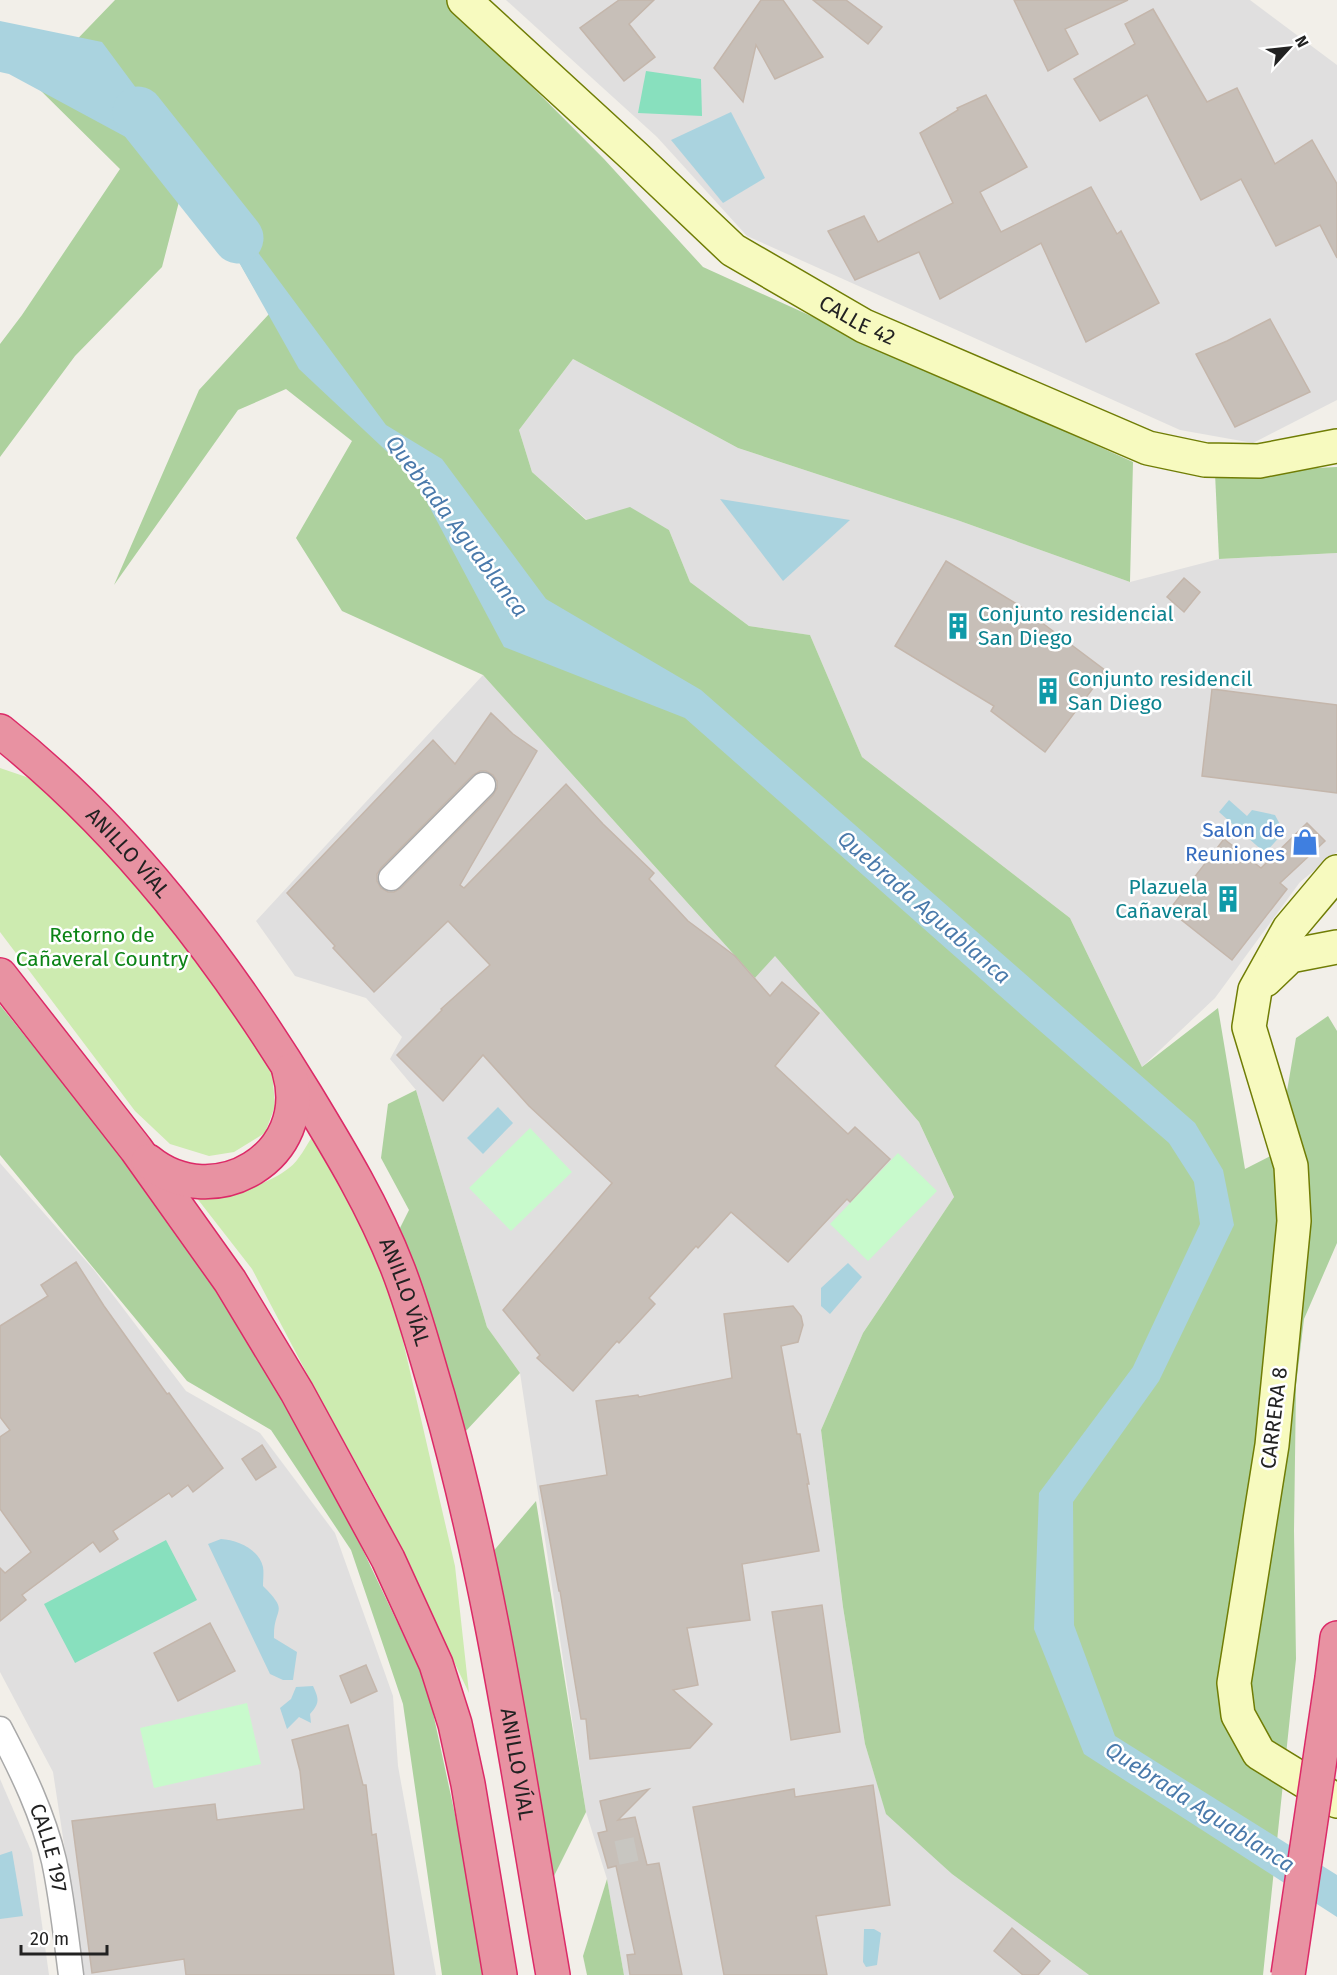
<svg xmlns="http://www.w3.org/2000/svg" width="1337" height="1975" viewBox="0 0 1337 1975" font-family="'Fira Sans',sans-serif">
	<rect width="100%" height="100%" fill="#f2efe9"/>
	<g fill="#e0dfdf">
		<path d="M506,0H1250L1337,65V400L1253,443L1180,430L747,236L657,137Z"/>
		<path d="M573,359L738,448L957,520L1130,582L1219,559L1337,553V852L1300,882L1215,998L1142,1067L1070,918L862,757L810,635L749,626L690,582L669,530L630,508L587,520L532,472L519,430Z"/>
		<path d="M483,675L755,978L775,955L919,1122L954,1197L863,1333L821,1430L843,1607L865,1744L884,1806L952,1874L1089,1975H624L607,1879L586,1812L520,1373L487,1327L416,1090L390,1059L402,1037L366,998L295,976L256,921Z"/>
		<path d="M0,1163L94,1270L186,1391L260,1433L335,1533L393,1696L398,1766L436,1975H84L53,1772L0,1672Z"/>
		<path d="M0,1779L32,1853L49,1975H0Z"/>
	</g>
	<g fill="#cdebb0">
		<path d="M0,768L44,783L155,897L216,990L272,1070L275,1106L265,1133L234,1152L209,1156L170,1144L135,1111L0,932Z"/>
		<path d="M314,1134L362,1223L397,1315L455,1566L469,1693L375,1497L316,1391L252,1269L196,1197C226,1195 265,1187 289,1168C299,1161 307,1144 314,1134Z"/>
	</g>
	<g fill="#add19e">
		<path d="M115,0H446L604,159L703,267L1133,462L1130,582L957,520L738,448L573,359L519,430L532,472L586,520L630,507L669,530L690,582L749,626L810,635L862,757L1070,918L1142,1067L1218,1008L1245,1169L1296,1143L1287,1091L1296,1038L1328,1016L1337,1031V1243L1304,1319L1296,1385L1294,1531L1296,1659L1263,1975H1089L952,1874L886,1814L865,1744L843,1607L821,1430L863,1333L954,1197L919,1122L775,956L755,978L483,675L342,611L296,538L352,441L286,389L238,410L114,585L199,390L269,314L187,171L162,267L75,356L0,457V344L22,315L120,169L34,84Z"/>
		<path d="M1337,467V553L1219,559L1215,473Z"/>
		<path d="M0,1005L198,1252L322,1464L427,1685L465,1861L484,1975H442L403,1704L351,1550L271,1430L187,1381L0,1155Z"/>
		<path d="M416,1090L487,1327L520,1373L465,1432L400,1228L409,1210L381,1158L388,1104Z"/>
		<path d="M536,1501L586,1812L550,1884L491,1554Z"/>
		<path d="M607,1879L624,1975H587L583,1956Z"/>
	</g>
	<g fill="#c8facc">
		<path d="M530,1128L572,1172L511,1231L469,1188Z"/>
		<path d="M898,1153L937,1191L868,1261L830,1224Z"/>
		<path d="M247,1703L261,1764L154,1788L140,1728Z"/>
	</g>
	<g fill="#88e0be">
		<path d="M646,71L701,79L702,116L638,113Z"/>
		<path d="M166,1540L197,1600L75,1663L44,1604Z"/>
	</g>
	<g fill="#aad3df">
		<path d="M0,21L102,42L386,425L442,459L546,599L701,690L1195,1123L1223,1170L1234,1225L1159,1381L1073,1502L1074,1625L1115,1736L1337,1875V1917L1084,1754L1034,1629L1039,1493L1133,1367L1200,1224L1194,1182L1169,1143L1025,1018L685,718L504,647L413,476L299,369L187,170L9,74L0,72Z"/>
		<path d="M731,112L765,178L723,203L671,140Z"/>
		<path d="M720,499L850,520L783,581Z"/>
		<path d="M1229,800L1247,816L1252,810L1275,815L1284,832L1265,853L1219,812Z"/>
		<path d="M498,1107L513,1123L483,1154L467,1138Z"/>
		<path d="M848,1263L862,1277L830,1314L821,1306V1288Z"/>
		<path d="M221,1539C237,1540 259,1549 263,1567C264,1573 263,1580 263,1586C291,1614 273,1606 274,1638L297,1652L293,1680H283L270,1674L208,1544Z"/>
		<path d="M313,1686C319,1699 320,1703 310,1714L311,1723L299,1717L287,1729L280,1708L291,1699L296,1687Z"/>
		<path d="M12,1851L23,1916L0,1919V1855Z"/>
		<path d="M864,1929H874L881,1933L877,1965L866,1967L863,1962Z"/>
	</g>
	<g fill="none" stroke-linecap="round" stroke-linejoin="round">
		<path stroke="#aad3df" stroke-width="51" d="M138,112L238,238"/>
	</g>
	<g fill="#c7bfb8" stroke="#c4b6ab" stroke-width="1.5" fill-rule="evenodd">
		<path d="M619,0H654L629,24L655,57L624,81L580,28Z"/>
		<path d="M761,0H783L823,57L775,79L756,45L743,102L714,68Z"/>
		<path d="M813,0H846L882,27L868,44Z"/>
		<path d="M1014,0H1128L1065,29L1078,54L1048,71Z"/>
		<path d="M1153,9L1207,102L1237,88L1275,164L1312,140L1337,184V258L1320,225L1276,246L1241,179L1201,200L1147,95L1100,121L1074,79L1135,44L1125,24Z"/>
		<path d="M986,95L1027,167L980,192L1001,232L1091,187L1117,234L1121,231L1159,303L1086,342L1041,243L940,299L919,252L855,280L828,231L864,216L878,242L953,203L920,133L958,110L957,108Z"/>
		<path d="M1270,319L1310,392L1235,427L1196,354L1227,341Z"/>
		<path d="M946,561L1017,604L1106,671L1045,752L991,711L994,706L895,646Z"/>
		<path d="M1184,578L1200,592L1184,612L1167,597Z"/>
		<path d="M1212,689L1337,705V793L1202,776Z"/>
		<path d="M491,713L513,734L537,751L460,885L464,888L566,784L603,824L654,873L649,879L688,921L735,956L770,996L782,982L819,1013L775,1066L848,1134L855,1127L890,1159L850,1202L847,1199L788,1262L731,1212L698,1248L696,1246L649,1298L655,1304L619,1343L617,1341L573,1391L537,1358L540,1355L503,1310L612,1183L529,1106L483,1055L443,1101L397,1055L442,1010L441,1009L490,965L448,921L374,992L333,948L335,946L287,893L433,740L455,764ZM480,771H486L493,775L497,781V788L493,795L401,888L394,892H388L381,888L377,881V874L381,868L473,775Z"/>
		<path d="M1307,823L1325,841L1280,883L1287,889L1232,960L1169,910L1224,839L1261,868Z"/>
		<path d="M76,1262L104,1306L167,1394L169,1393L223,1468L193,1492L188,1485L172,1497L169,1493L113,1531L118,1539L100,1552L93,1542L22,1595L26,1600L0,1621V1568L5,1573L31,1552L0,1509V1437L10,1430L0,1417V1326L48,1296L41,1285Z"/>
		<path d="M793,1306L801,1316L803,1325L798,1342L781,1346L797,1434H800L809,1484H807L819,1551L742,1564L750,1620L687,1628L698,1685L673,1690L712,1724L690,1748L590,1759L586,1719H581L560,1591H559L540,1486L607,1475L596,1401L638,1395L639,1397L732,1378L724,1314Z"/>
		<path d="M262,1445L276,1467L256,1480L242,1459Z"/>
		<path d="M822,1605L840,1732L791,1740L772,1612Z"/>
		<path d="M210,1623L235,1671L178,1701L154,1653Z"/>
		<path d="M366,1665L377,1691L351,1703L340,1676Z"/>
		<path d="M348,1725L363,1785H366L372,1835L376,1834L394,1975H186L184,1959L92,1973L72,1821L215,1804L217,1820L304,1809L300,1771L292,1740Z"/>
		<path d="M873,1785L890,1905L816,1916L827,1975H724L693,1807L794,1789L795,1797Z"/>
		<path d="M649,1789L618,1820L635,1817L647,1865L659,1863L682,1975H630L627,1955L635,1954L616,1866L608,1868L598,1833L607,1831L600,1801Z"/>
		<path d="M1012,1928L1050,1961L1038,1975H1023L994,1951Z"/>
	</g>
	<g fill="none" stroke-linecap="round" stroke-linejoin="round">
		<path stroke="#c8c6c1" stroke-width="24" stroke-dasharray="24 12" stroke-linecap="butt" d="M617,1853L636,1849"/>
		<defs>
			<g id="street">
				<path d="M391,878L483,785"/>
				<path id="s1" d="M0,1729C22,1771 43,1814 54,1861C62,1898 66,1937 71,1975"/>
			</g>
			<g id="secondary">
				<path id="s2" d="M464,0L635,157L733,250L864,326L1148,448L1205,460L1259,461L1337,446"/>
				<path d="M1337,872L1289,929L1255,990L1249,1027L1291,1166L1294,1221L1272,1445L1234,1683L1238,1715L1259,1753L1337,1801"/>
				<path d="M1265,980L1290,956L1337,947"/>
			</g>
			<g id="highway">
				<path id="s3" d="M0,731C125,830 223,959 306,1095C340,1151 374,1207 398,1269C414,1310 425,1353 438,1396C492,1585 519,1781 553,1975"/>
				<path d="M0,975L136,1149L230,1281L297,1392L388,1559L436,1664L455,1724L468,1784L500,1975"/>
				<path d="M148,1161C214,1215 314,1156 289,1071"/>
				<path d="M1332,1678L1337,1638"/>
			</g>
		</defs>
		<use href="#street" stroke="#a9a9a9" stroke-width="27"/>
		<use href="#secondary" stroke="#707d05" stroke-width="36"/>
		<use href="#highway" stroke="#dc2a67" stroke-width="36"/>
		<use href="#street" stroke="#fff" stroke-width="24"/>
		<use href="#secondary" stroke="#f7fabf" stroke-width="33"/>
		<use href="#highway" stroke="#e892a2" stroke-width="33"/>
		<defs>
			<path id="highway-bridge" d="M1288,1975L1332,1678"/>
		</defs>
		<use href="#highway-bridge" stroke="#dc2a67" stroke-width="36" stroke-linecap="butt"/>
		<use href="#highway-bridge" stroke="#e892a2" stroke-width="33"/>
	</g>
	<defs>
		<symbol id="building-bare" viewBox="-9 -9 18 18"><path d="M-4-6H4V6H1V3H-1V6H-4ZM-2.5-4.3h1.7v1.8h-1.7ZM.8-4.3h1.7v1.8H.8ZM-2.5-1h1.7V.8h-1.7ZM.8-1h1.7V.8H.8Z" fill="#0f9aa8" stroke="#fff" stroke-width="2.5" paint-order="stroke"/></symbol>
		<symbol id="shop-bare" viewBox="-9 -9 18 18"><path d="M-5-2.5h2.3a2.7 3.5 0 0 1 5.4 0H5L5.5 6h-11ZM-1.5-2.5h3a1.5 2.3 0 0 0-3 0Z" fill="#3f7fe0" stroke="#fff" stroke-width="2.5" paint-order="stroke"/></symbol>
	</defs>
	<g fill-rule="evenodd">
		<use href="#building-bare" x="939" y="607" width="38" height="38"/>
		<use href="#building-bare" x="1029" y="672" width="38" height="38"/>
		<use href="#shop-bare" x="1286" y="823" width="38" height="38"/>
		<use href="#building-bare" x="1209" y="880" width="38" height="38"/>
	</g>
	<g text-anchor="middle" dominant-baseline="central" stroke-width="5" stroke-linejoin="round" paint-order="stroke">
		<g font-size="21" fill="#222" stroke="#fff">
			<text stroke="none"><textPath href="#s2" startOffset="510">CALLE 42</textPath></text>
			<text stroke="none"><textPath href="#s3" startOffset="177">ANILLO VÍAL</textPath></text>
			<text stroke="none"><textPath href="#s3" startOffset="699">ANILLO VÍAL</textPath></text>
			<text transform="translate(1274 1418) rotate(-83)">CARRERA 8</text>
			<text stroke="none"><textPath href="#s3" startOffset="1185">ANILLO VÍAL</textPath></text>
			<text stroke="none"><textPath href="#s1" startOffset="129">CALLE 197</textPath></text>
		</g>
		<g font-size="21" fill="#0d838f" stroke="#fff" text-anchor="start">
			<text x="978" y="614">Conjunto residencial<tspan x="978" dy="24">San Diego</tspan></text>
			<text x="1068" y="679">Conjunto residencil<tspan x="1068" dy="24">San Diego</tspan></text>
			<text x="1208" y="887" text-anchor="end">Plazuela<tspan x="1208" dy="24">Cañaveral</tspan></text>
		</g>
		<g font-size="21" fill="#366cbe" stroke="#fff" text-anchor="end">
			<text x="1285" y="830">Salon de<tspan x="1285" dy="24">Reuniones</tspan></text>
		</g>
		<g font-size="21" fill="#0c8416" stroke="#fff">
			<text x="102" y="935">Retorno de<tspan x="102" dy="24">Cañaveral Country</tspan></text>
		</g>
		<g font-size="22" font-style="italic" fill="#4a7aab" stroke="#fff">
			<text transform="translate(457 526) rotate(53)">Quebrada Aguablanca</text>
			<text transform="translate(924 907) rotate(41)">Quebrada Aguablanca</text>
			<text transform="translate(1200 1807) rotate(33)">Quebrada Aguablanca</text>
		</g>
	</g>
	<g transform="translate(1289 48) rotate(63)" stroke="#ffffff" stroke-width="4.5" paint-order="stroke">
	<path d="M0-4.5L10 22L0 15L-10 22Z" fill="#222222"/>
	<text y="-9" font-size="16" font-weight="bold" text-anchor="middle" fill="#222222">N</text>
	</g>
	<path d="M21 1945v9h86v-9" fill="none" stroke="#222222" stroke-width="3"/>
	<text x="30" y="1945" font-size="18" fill="#222222" stroke="#ffffff" stroke-width="4.5" paint-order="stroke">20 m</text>
</svg>
